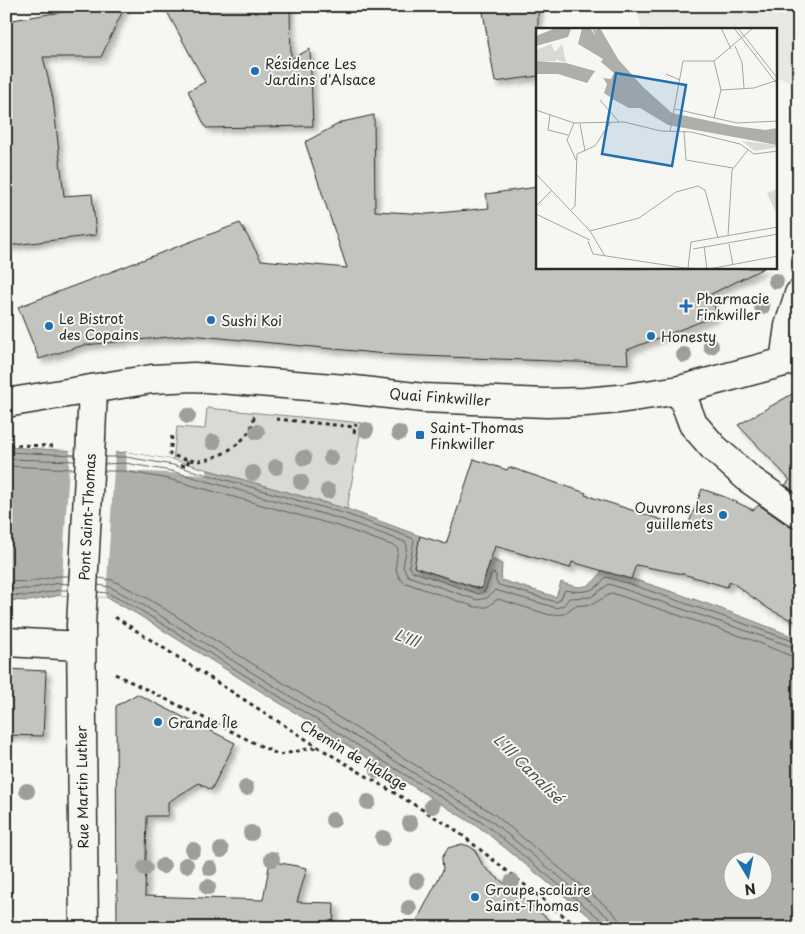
<svg xmlns="http://www.w3.org/2000/svg" width="805" height="934" viewBox="0 0 805 934" font-family="'Playpen Sans',sans-serif">
	<defs>
		<filter id="shadow"><feDropShadow dx="4.5" dy="4.5" stdDeviation="2.5" flood-color="#0004"/></filter>
	</defs>
	<rect width="100%" height="100%" fill="#f6f6f2"/>
	<filter id="ink" filterUnits="userSpaceOnUse"><feTurbulence type="fractalNoise" baseFrequency=".02" numOctaves="2"/><feDisplacementMap in="SourceGraphic" scale="10" xChannelSelector="R" yChannelSelector="G"/><feConvolveMatrix kernelMatrix="1 2 1 2 8 2 1 2 1" color-interpolation-filters="sRGB"/></filter>
	<g filter="url(#ink)">
		<path fill="#e7e7e3" d="M637,6H799V84L776,77V29H641Z"/>
		<path fill="#d9d9d5" stroke="#828280" d="M207,408L362,423L347,509L173,460L177,427L205,429Z"/>
		<path fill="#aeaeab" stroke="#7a7a78" fill-rule="evenodd" d="M6,447L113,453L126,452L173,460L347,509L420,536L414,567L481,589L491,558L502,564L501,580L556,597L561,582C580,590 592,589 602,570C669,589 735,613 799,639V928H604L483,830L137,614L106,597L61,595L29,601L6,600ZM732,862H762V892H732Z"/>
		<g fill="#f6f6f2">
			<path d="M70,450L115,452L106,597L61,595Z"/>
			<path d="M126,452L173,460L207,470L208,475L127,471Z"/>
		</g>
		<g fill="none" stroke-linecap="round" stroke-linejoin="round">
			<g stroke="#5f5f5e" stroke-width="1">
				<path d="M6,452L75,455"/>
				<path d="M105,457H126L173,465L346,514L412,538L414,541L409,566L412,571L479,594L485,591L491,575L494,573L496,575V582L499,585L556,602L560,600L565,590C576,592 588,593 598,586C601,583 603,579 606,577L630,584L799,643"/>
				<path d="M6,459L75,461"/>
				<path d="M105,464L125,463L171,471L344,520L405,542L407,545L403,567L408,576L477,600L487,598L495,590L557,608L564,605L569,598L591,597L609,584L799,649"/>
				<path d="M6,466L74,469"/>
				<path d="M104,471H124L169,479L341,527L397,547L398,550C396,562 393,572 403,582L475,607H487L498,599L550,615L564,614L574,606L593,604L612,593L752,640L791,656L799,657"/>
				<path d="M99,578L112,580L147,598L494,814L613,912L619,920L620,928"/>
				<path d="M6,581L28,582L58,576H69"/>
				<path d="M98,585L110,587L143,605L490,820L608,917L612,922V928"/>
				<path d="M6,589H28L59,583L68,584"/>
				<path d="M98,592L108,593L140,610L486,825L604,922L606,928"/>
				<path d="M6,595L29,596L60,590H68"/>
			</g>
		</g>
		<g fill="#c3c3c0" stroke="#2b2b2b" filter="url(#shadow)">
			<path d="M62,6H125L101,57H43L53,99L64,196L92,194L96,235L6,246V21L62,12Z"/>
			<path d="M164,6H290L291,59L310,49L313,126L206,128L188,91L205,82Z"/>
			<path d="M482,6H538V76L495,82Z"/>
			<path d="M374,115L375,211L428,214L489,208L486,194L538,187V268H764L709,295L718,315L627,350L628,364L396,355L190,335L84,345L39,359L18,307L240,223L261,260L347,268L305,142L342,122Z"/>
			<path d="M799,390V495L785,485L790,480L738,425Z"/>
			<path d="M474,459L507,470L509,467L586,493L585,495L687,528L702,489L725,497L753,510L759,505L790,527L799,529V624L769,609L730,581L727,587L683,574L636,565L631,579L572,562L570,568L495,546L481,589L414,567L420,536L446,544Z"/>
			<path d="M6,669L46,671L43,736L6,735Z"/>
			<path d="M137,694L235,743L211,790L199,783L168,802V816H147L145,896L263,900L270,861L307,868L297,902L334,903L333,928H117L116,706Z"/>
			<path d="M462,844L469,846L475,850L483,866L559,928H413L443,870L442,858L448,848Z"/>
		</g>
		<g fill="none" stroke-linecap="round" stroke-linejoin="round">
			<defs>
				<g id="street">
					<path d="M784,362L789,326L799,294"/>
					<path d="M680,390L693,424L713,447L749,479L799,514"/>
					<path d="M91,437L93,389"/>
					<path d="M81,626L84,928"/>
					<path d="M6,642L80,646"/>
				</g>
				<path id="secondary" d="M6,403L152,379L194,377L346,389L423,398L546,403L585,402L619,399L680,390L799,358"/>
			</defs>
			<use href="#street" stroke="#2b2b2b" stroke-width="31"/>
			<use href="#secondary" stroke="#2b2b2b" stroke-width="31"/>
			<g stroke="#2b2b2b" stroke-width="3" stroke-dasharray="4 4" stroke-linecap="butt">
				<path d="M276,419L355,427L356,424"/>
				<path d="M354,433L355,427"/>
				<path d="M172,436L170,455C179,457 189,461 198,461C219,460 253,439 254,417H257"/>
				<path d="M9,445L57,446"/>
				<path d="M181,465L187,466L189,459"/>
				<path d="M115,617L318,747L453,828L579,928"/>
				<path d="M115,674L279,755L317,747"/>
			</g>
			<use href="#street" stroke="#f6f6f2" stroke-width="28"/>
			<use href="#secondary" stroke="#f6f6f2" stroke-width="28"/>
			<defs>
				<path id="street-bridge" d="M81,626L91,437"/>
			</defs>
			<use href="#street-bridge" stroke="#2b2b2b" stroke-width="31" stroke-linecap="butt"/>
			<use href="#street-bridge" stroke="#f6f6f2" stroke-width="28"/>
		</g>
		<g fill="#9e9e9c">
			<circle cx="776" cy="281" r="8"/>
			<circle cx="762" cy="307" r="8"/>
			<circle cx="711" cy="346" r="8"/>
			<circle cx="684" cy="355" r="8"/>
			<circle cx="188" cy="416" r="8"/>
			<circle cx="366" cy="430" r="8"/>
			<circle cx="257" cy="432" r="8"/>
			<circle cx="399" cy="433" r="8"/>
			<circle cx="213" cy="442" r="8"/>
			<circle cx="304" cy="458" r="8"/>
			<circle cx="331" cy="458" r="8"/>
			<circle cx="276" cy="467" r="8"/>
			<circle cx="253" cy="473" r="8"/>
			<circle cx="301" cy="482" r="8"/>
			<circle cx="328" cy="491" r="8"/>
			<circle cx="378" cy="771" r="8"/>
			<circle cx="246" cy="788" r="8"/>
			<circle cx="27" cy="791" r="8"/>
			<circle cx="368" cy="802" r="8"/>
			<circle cx="432" cy="806" r="8"/>
			<circle cx="333" cy="820" r="8"/>
			<circle cx="410" cy="823" r="8"/>
			<circle cx="251" cy="833" r="8"/>
			<circle cx="383" cy="838" r="8"/>
			<circle cx="193" cy="850" r="8"/>
			<circle cx="221" cy="850" r="8"/>
			<circle cx="272" cy="859" r="8"/>
			<circle cx="186" cy="865" r="8"/>
			<circle cx="163" cy="866" r="8"/>
			<circle cx="145" cy="868" r="8"/>
			<circle cx="210" cy="868" r="8"/>
			<circle cx="417" cy="881" r="8"/>
			<circle cx="512" cy="882" r="8"/>
			<circle cx="208" cy="887" r="8"/>
			<circle cx="409" cy="908" r="8"/>
		</g>
	</g>
	<g fill="#1f6fb2" stroke="#f6f6f2" stroke-width="2">
		<circle cx="255" cy="71" r="5"/>
		<path d="M683.5 298.5h5v5h5v5h-5v5h-5v-5h-5v-5h5z"/>
		<circle cx="211" cy="320" r="5"/>
		<circle cx="49" cy="326" r="5"/>
		<circle cx="651" cy="336" r="5"/>
		<rect x="415" y="430" width="10" height="10" rx="2.5"/>
		<circle cx="723" cy="515" r="5"/>
		<circle cx="158" cy="722" r="5"/>
		<circle cx="475" cy="897" r="5"/>
	</g>
	<g text-anchor="middle" dominant-baseline="central" stroke-width="4" stroke-linejoin="round" paint-order="stroke">
		<g font-size="14" fill="#2b2b2b" stroke="#f6f6f2" text-anchor="start">
			<text x="265" y="63">Résidence Les<tspan x="265" dy="16">Jardins d'Alsace</tspan></text>
			<text x="696" y="298">Pharmacie<tspan x="696" dy="16">Finkwiller</tspan></text>
			<text x="59" y="318">Le Bistrot<tspan x="59" dy="16">des Copains</tspan></text>
			<text x="221" y="320">Sushi Koi</text>
			<text x="661" y="336">Honesty</text>
			<text x="430" y="427">Saint-Thomas<tspan x="430" dy="16">Finkwiller</tspan></text>
			<text x="713" y="507" text-anchor="end">Ouvrons les<tspan x="713" dy="16">guillemets</tspan></text>
			<text x="168" y="722">Grande Île</text>
			<text x="485" y="889">Groupe scolaire<tspan x="485" dy="16">Saint-Thomas</tspan></text>
		</g>
		<g font-size="14" fill="#2b2b2b" stroke="#f6f6f2">
			<text transform="translate(440 397) rotate(4)">Quai Finkwiller</text>
			<text transform="translate(87 517) rotate(-87)">Pont Saint-Thomas</text>
			<text transform="translate(354 755) rotate(31)">Chemin de Halage</text>
			<text transform="translate(82 787) rotate(-91)">Rue Martin Luther</text>
		</g>
		<g font-size="15" font-style="italic" fill="#525251" stroke="#f6f6f2">
			<text transform="translate(407 637) rotate(21)">L'Ill</text>
			<text transform="translate(529 768) rotate(45)">L'Ill Canalisé</text>
		</g>
	</g>
	<g transform="translate(536 28)">
		<rect width="241" height="241" fill="#f6f6f2"/>
		<path d="M15,16L19,24L26,16L30,35L20,31V33H0V22ZM206,113L241,117V119L219,123ZM241,161H242L241,187L231,165Z" fill="#d9d9d5"/>
		<path d="M20,0L35,1L32,9L0,18V8ZM46,0H54L60,8L56,0L61,3L60,0H64L82,31L107,59L136,85L198,98L229,102L241,100V117L132,97L104,80H93L80,73L68,65L71,56L67,50L75,51L78,45L65,34L67,31L42,16ZM0,33L30,35L59,43L51,55L22,46H0Z" fill="#aeaeab"/>
		<path fill="none" stroke="#a5a5a2" stroke-width="1" d="M185,0L195,21M198,0L242,57M202,0L242,51M199,18L206,34L208,60M178,33L185,62L178,90M130,46L144,52M185,62L218,60L242,52M64,72L83,94M139,81L201,95L242,93M0,82L38,95L88,94L125,103L155,104L204,116L218,126L242,123M14,86L12,102L32,107M38,95L31,112L40,132M44,96L49,123M134,103L147,33H178L217,0M148,103L150,132L197,140M0,146L54,203L69,228M0,178L16,162M35,182L39,178L41,126L59,118L74,95M0,186L54,212M54,203L103,190L140,164L162,158L169,162L182,210M192,208L196,142L212,122M52,213L57,226L149,240L173,241L242,228M193,216L197,237M168,218L171,241M157,221L242,206M152,240L155,214L242,199"/>
		<path fill="#1f6fb2" fill-opacity="0.15" stroke="#1f6fb2" stroke-width="2.5" d="M80,45L150,57L136,138L66,126Z"/>
		<rect width="241" height="241" fill="none" stroke="#2b2b2b" stroke-width="2.5"/>
	</g>
	<rect width="805" height="934" fill="none" stroke="#f6f6f2" stroke-width="25"/>
	<rect x="12" y="12" width="780" height="909" fill="none" stroke="#2b2b2b" stroke-width="2" filter="url(#ink)"/>
	<g transform="translate(748 876) rotate(170)"><circle r="24" fill="#f6f6f2" stroke="#a5a5a2"/>
	<path d="M0-4L9 19L0 12L-9 19Z" fill="#1f6fb2"/>
	<text y="-8" font-size="14" font-weight="bold" text-anchor="middle" fill="#2b2b2b">N</text>
	</g>
</svg>
